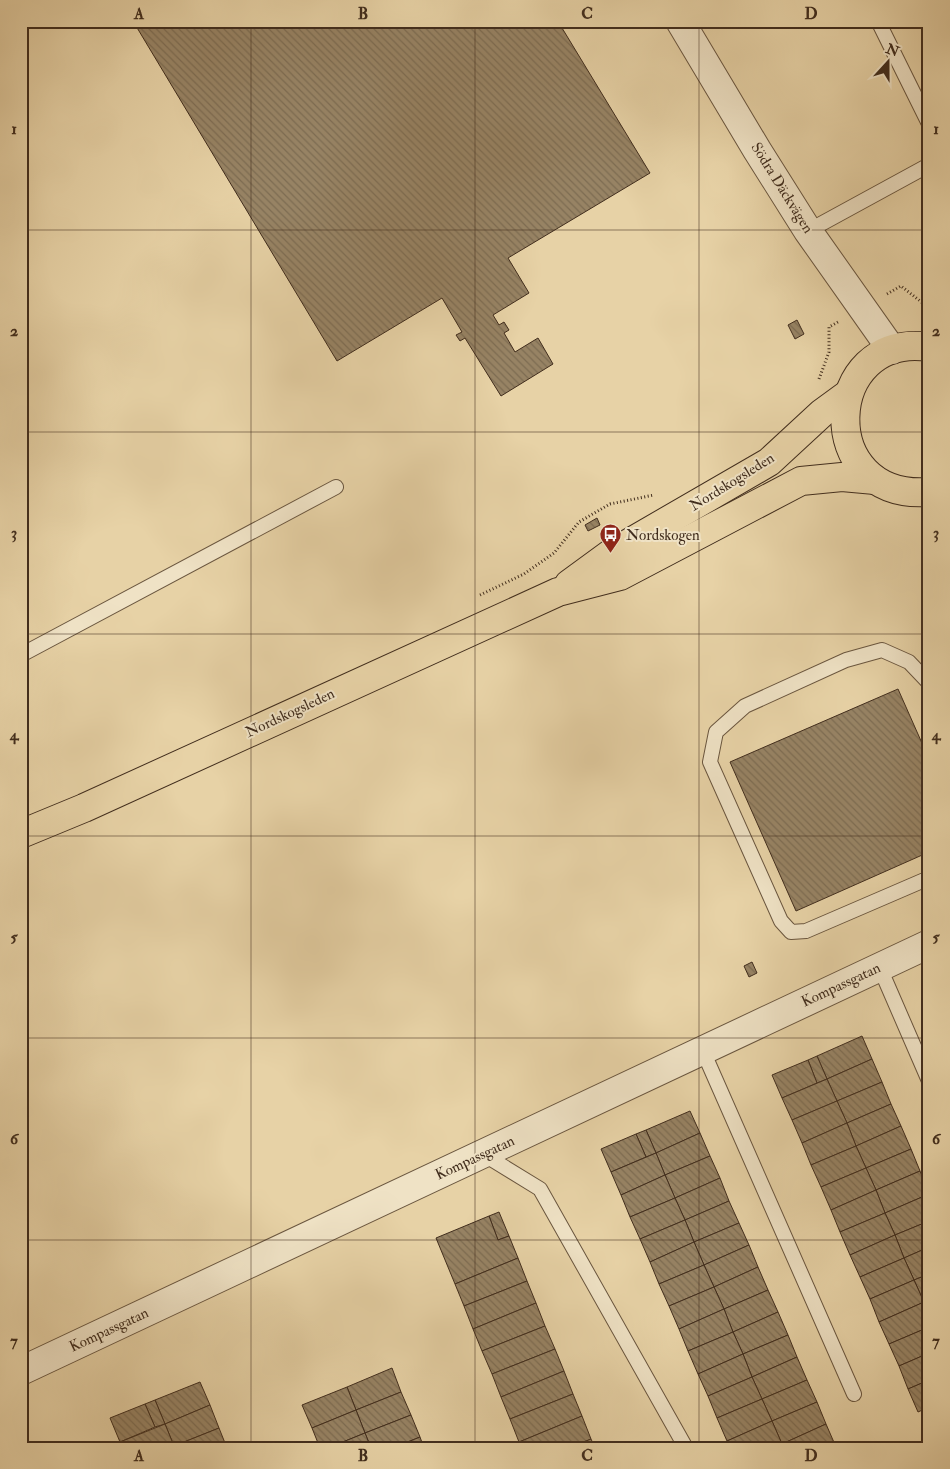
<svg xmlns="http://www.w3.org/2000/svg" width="950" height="1469" viewBox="0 0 950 1469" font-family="'IM FELL Double Pica',serif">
	<defs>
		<pattern id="building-back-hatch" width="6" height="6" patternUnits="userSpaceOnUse" patternTransform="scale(1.25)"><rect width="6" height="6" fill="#978364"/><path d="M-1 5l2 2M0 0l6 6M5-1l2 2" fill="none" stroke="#7d6c52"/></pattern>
	</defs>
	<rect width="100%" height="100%" fill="#e7d2a6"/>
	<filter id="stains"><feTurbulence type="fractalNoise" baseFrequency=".004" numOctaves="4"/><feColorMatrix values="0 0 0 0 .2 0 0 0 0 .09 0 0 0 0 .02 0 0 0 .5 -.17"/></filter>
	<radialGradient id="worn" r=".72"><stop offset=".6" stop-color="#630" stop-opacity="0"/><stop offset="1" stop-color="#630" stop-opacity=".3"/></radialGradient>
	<g fill="url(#building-back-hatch)" stroke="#412d1d">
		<path d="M133,21H563L559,23L650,173L508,258L529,293L493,315L499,325L504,322L509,330L504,333L515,352L538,338L553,364L501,396L465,338L460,341L456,335L462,332L442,298L337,361Z"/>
		<path d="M797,320L804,334L795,339L788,325Z"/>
		<path d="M597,518L600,525L588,531L585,525Z"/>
		<path d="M898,689L929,759V852L796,911L730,762Z"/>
		<path d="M752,962L757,973L749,977L744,966Z"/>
		<path d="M862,1036L872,1059L827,1079L817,1056Z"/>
		<path d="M817,1056L827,1079L817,1083L808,1060Z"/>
		<path d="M872,1059L882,1082L837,1101L827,1079Z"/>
		<path d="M808,1060L817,1083L782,1098L772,1075Z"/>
		<path d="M827,1079L837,1101L792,1120L782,1098Z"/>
		<path d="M882,1082L891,1104L847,1123L837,1101Z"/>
		<path d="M837,1101L847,1123L802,1143L792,1120Z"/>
		<path d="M891,1104L901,1126L856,1146L847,1123Z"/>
		<path d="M690,1111L700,1133L656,1153L646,1130Z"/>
		<path d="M847,1123L856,1146L811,1165L802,1143Z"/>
		<path d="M901,1126L911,1149L866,1168L856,1146Z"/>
		<path d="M646,1130L656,1153L646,1157L636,1134Z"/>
		<path d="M700,1133L710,1156L665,1175L656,1153Z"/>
		<path d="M636,1134L646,1157L611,1172L601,1149Z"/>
		<path d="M856,1146L866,1168L821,1187L811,1165Z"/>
		<path d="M911,1149L920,1171L876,1190L866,1168Z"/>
		<path d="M656,1153L665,1175L621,1195L611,1172Z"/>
		<path d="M710,1156L720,1178L675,1198L665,1175Z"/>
		<path d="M866,1168L876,1190L831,1210L821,1187Z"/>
		<path d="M920,1171L929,1194L885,1213L876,1190Z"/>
		<path d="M665,1175L675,1198L630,1217L621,1195Z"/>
		<path d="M720,1178L729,1201L685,1220L675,1198Z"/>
		<path d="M876,1190L885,1213L840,1232L831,1210Z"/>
		<path d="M929,1194V1221L895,1235L885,1213Z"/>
		<path d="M675,1198L685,1220L640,1239L630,1217Z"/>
		<path d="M729,1201L739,1223L694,1242L685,1220Z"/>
		<path d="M499,1212L509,1236L498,1240L489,1216Z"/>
		<path d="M885,1213L895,1235L850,1255L840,1232Z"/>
		<path d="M489,1216L498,1240L509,1236L518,1258L455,1284L436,1238Z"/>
		<path d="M685,1220L694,1242L650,1262L640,1239Z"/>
		<path d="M929,1221V1247L904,1258L895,1235Z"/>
		<path d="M739,1223L749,1245L704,1265L694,1242Z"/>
		<path d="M895,1235L904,1258L860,1277L850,1255Z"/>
		<path d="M694,1242L704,1265L659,1284L650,1262Z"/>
		<path d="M749,1245L758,1267L714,1287L704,1265Z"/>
		<path d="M929,1247V1274L914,1280L904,1258Z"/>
		<path d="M518,1258L527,1281L464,1306L455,1284Z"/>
		<path d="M904,1258L914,1280L870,1299L860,1277Z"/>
		<path d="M704,1265L714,1287L669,1306L659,1284Z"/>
		<path d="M758,1267L768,1290L724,1309L714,1287Z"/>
		<path d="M929,1274V1300L924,1302L914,1280Z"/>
		<path d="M914,1280L924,1302L879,1322L870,1299Z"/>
		<path d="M527,1281L536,1303L473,1329L464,1306Z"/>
		<path d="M714,1287L724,1309L679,1329L669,1306Z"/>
		<path d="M768,1290L778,1312L733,1332L724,1309Z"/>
		<path d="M929,1300V1313L924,1302Z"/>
		<path d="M924,1302L929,1313V1327L889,1344L879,1322Z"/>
		<path d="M536,1303L545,1326L482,1351L473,1329Z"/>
		<path d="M724,1309L733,1332L688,1351L679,1329Z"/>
		<path d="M778,1312L788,1335L743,1354L733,1332Z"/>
		<path d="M545,1326L555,1349L492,1374L482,1351Z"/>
		<path d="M929,1327V1353L899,1366L889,1344Z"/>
		<path d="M733,1332L743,1354L698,1374L688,1351Z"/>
		<path d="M788,1335L797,1357L752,1377L743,1354Z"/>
		<path d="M555,1349L564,1371L501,1397L492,1374Z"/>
		<path d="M929,1353V1380L908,1389L899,1366Z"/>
		<path d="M743,1354L752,1377L708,1396L698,1374Z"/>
		<path d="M797,1357L807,1380L762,1399L752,1377Z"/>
		<path d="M392,1368L401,1392L356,1410L347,1387Z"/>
		<path d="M564,1371L573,1394L510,1419L501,1397Z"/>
		<path d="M752,1377L762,1399L717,1418L708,1396Z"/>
		<path d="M807,1380L817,1402L772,1421L762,1399Z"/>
		<path d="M929,1380V1407L918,1412L908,1389Z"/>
		<path d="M200,1382L210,1405L165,1424L155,1400Z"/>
		<path d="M347,1387L356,1410L312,1428L302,1405Z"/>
		<path d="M401,1392L411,1415L365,1433L356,1410Z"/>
		<path d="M573,1394L582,1416L519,1442L510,1419Z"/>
		<path d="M762,1399L772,1421L727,1441L717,1418Z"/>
		<path d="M155,1400L165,1424L155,1427L145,1404Z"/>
		<path d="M817,1402L826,1424L782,1444L772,1421Z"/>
		<path d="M145,1404L155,1427L120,1442L110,1418Z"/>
		<path d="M210,1405L219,1428L174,1446L165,1424Z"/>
		<path d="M356,1410L365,1433L328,1448H320L312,1428Z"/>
		<path d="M411,1415L420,1437L393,1448H371L365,1433Z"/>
		<path d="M582,1416L591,1439L569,1448H522L519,1442Z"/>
		<path d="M772,1421L782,1444L772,1448H730L727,1441Z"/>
		<path d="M165,1424L174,1446L122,1448L120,1442Z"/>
		<path d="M826,1424L836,1447L783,1448L782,1444Z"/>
		<path d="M219,1428L227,1448H174V1446Z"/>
		<path d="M365,1433L371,1448H328Z"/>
		<path d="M420,1437L424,1448H393Z"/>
		<path d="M591,1439L595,1448H569Z"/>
		<path d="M782,1444L783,1448H772Z"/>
	</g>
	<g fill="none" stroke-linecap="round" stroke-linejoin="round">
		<defs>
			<g id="lane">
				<path d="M878,21L929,124"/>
				<path d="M808,231L929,165"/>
				<path d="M21,655L336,487"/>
				<path d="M929,683L909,662L882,650L846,660L745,706L716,732L710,762L781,921L791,932L806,931L929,878"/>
				<path d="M880,968L929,1081"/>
				<path d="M703,1051L854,1394"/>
				<path d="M483,1154L540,1189L686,1448"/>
			</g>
			<g id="street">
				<path d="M680,21L757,150L808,231L892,350"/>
				<path d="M21,1371L929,944"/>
			</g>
			<g id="primary">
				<path d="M929,347C822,331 813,501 929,492"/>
				<path d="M569,584L610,554L769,462L822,413L848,394"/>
				<path d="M21,834L84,808L558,592L620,576L801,481L842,477L875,480"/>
			</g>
		</defs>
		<use href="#lane" stroke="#6a563f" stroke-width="16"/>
		<use href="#street" stroke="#6a563f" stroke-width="30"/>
		<use href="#primary" stroke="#412d1d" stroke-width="30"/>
		<g stroke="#412d1d" stroke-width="3" stroke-dasharray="1 2.5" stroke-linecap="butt">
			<path d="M887,294L901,286L929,308"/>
			<path d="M819,379L829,352V327L838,322"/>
			<path d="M480,595L524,574L554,553L579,522L610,504L654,495"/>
		</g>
		<use href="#lane" stroke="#efe2c5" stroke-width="14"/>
		<use href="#street" stroke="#efe2c5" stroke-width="28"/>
		<use href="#primary" stroke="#e7d2a6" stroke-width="28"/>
	</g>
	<path fill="none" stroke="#412d1d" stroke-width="1" stroke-opacity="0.55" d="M251,21V1448M475,21V1448M699,21V1448M21,230H929M21,432H929M21,634H929M21,836H929M21,1038H929M21,1240H929"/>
	<defs>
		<symbol id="bus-pin" viewBox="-11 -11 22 30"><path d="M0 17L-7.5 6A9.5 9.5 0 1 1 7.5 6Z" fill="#8f2418" stroke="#efe2c5"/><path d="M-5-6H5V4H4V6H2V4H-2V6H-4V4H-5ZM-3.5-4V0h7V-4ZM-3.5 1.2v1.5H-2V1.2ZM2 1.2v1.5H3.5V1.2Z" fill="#fff"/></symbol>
	</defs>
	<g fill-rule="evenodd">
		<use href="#bus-pin" x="598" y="522" width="25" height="34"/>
	</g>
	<g text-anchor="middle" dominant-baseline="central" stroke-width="4" stroke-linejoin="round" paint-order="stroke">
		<g font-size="15" fill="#412d1d" stroke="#efe2c5">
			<text transform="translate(782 188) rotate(58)">Södra Däckvägen</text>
			<text transform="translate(732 482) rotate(-32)">Nordskogsleden</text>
			<text transform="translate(290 713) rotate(-25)">Nordskogsleden</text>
			<text transform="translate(841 985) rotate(-25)">Kompassgatan</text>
			<text transform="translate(475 1158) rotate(-25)">Kompassgatan</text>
			<text transform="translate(109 1330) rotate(-25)">Kompassgatan</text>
		</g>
		<g font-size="15" fill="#412d1d" stroke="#efe2c5" text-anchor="start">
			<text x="626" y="535">Nordskogen</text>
		</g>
	</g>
	<rect width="950" height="1469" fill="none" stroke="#e7d2a6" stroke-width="55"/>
	<g transform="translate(888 62) rotate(21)" stroke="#efe2c5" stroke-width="4" paint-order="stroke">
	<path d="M0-4L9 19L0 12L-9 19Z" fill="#412d1d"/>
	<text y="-8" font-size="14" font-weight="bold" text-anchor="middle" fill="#412d1d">N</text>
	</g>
	<rect x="28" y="28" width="894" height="1414" fill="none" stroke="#412d1d" stroke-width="2"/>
	<g font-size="16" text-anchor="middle" font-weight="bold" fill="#412d1d">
		<text x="139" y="19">A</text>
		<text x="363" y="19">B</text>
		<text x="587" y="19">C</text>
		<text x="811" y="19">D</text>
		<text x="14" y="134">1</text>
		<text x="936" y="134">1</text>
		<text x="14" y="336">2</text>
		<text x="936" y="336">2</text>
		<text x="14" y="538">3</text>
		<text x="936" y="538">3</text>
		<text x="14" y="740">4</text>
		<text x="936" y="740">4</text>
		<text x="14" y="942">5</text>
		<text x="936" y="942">5</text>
		<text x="14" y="1144">6</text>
		<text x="936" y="1144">6</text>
		<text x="14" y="1346">7</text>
		<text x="936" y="1346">7</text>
		<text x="139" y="1461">A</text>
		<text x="363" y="1461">B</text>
		<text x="587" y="1461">C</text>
		<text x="811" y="1461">D</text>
	</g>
	<rect width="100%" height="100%" filter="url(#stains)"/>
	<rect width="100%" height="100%" fill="url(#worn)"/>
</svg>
